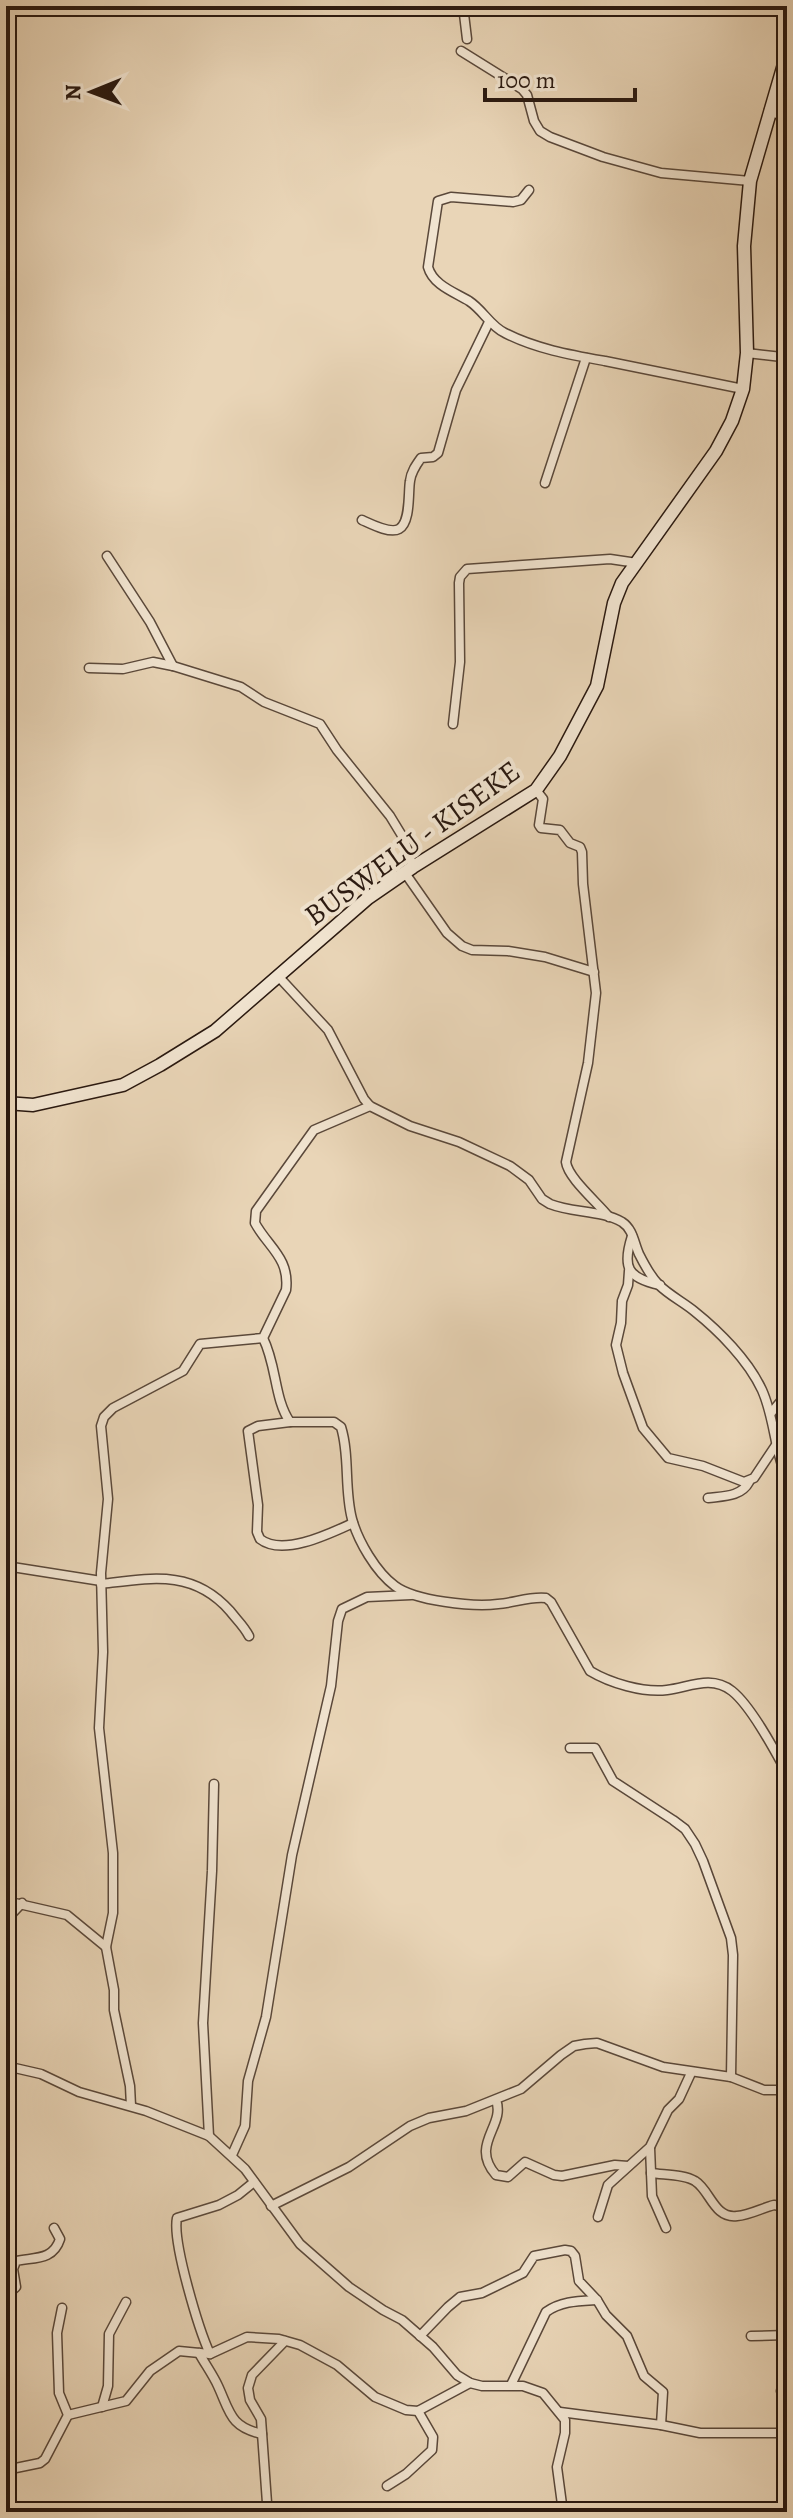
<svg xmlns="http://www.w3.org/2000/svg" width="793" height="2518" viewBox="0 0 793 2518" font-family="Alegreya,serif">
	<rect width="100%" height="100%" fill="#e9d5b7"/>
	<filter id="stains"><feTurbulence type="fractalNoise" baseFrequency=".0025" numOctaves="4"/><feColorMatrix values="0 0 0 0 .2 0 0 0 0 .09 0 0 0 0 .02 0 0 0 .5 -.17"/></filter>
	<radialGradient id="worn" r=".72"><stop offset=".6" stop-color="#630" stop-opacity="0"/><stop offset="1" stop-color="#630" stop-opacity=".3"/></radialGradient>
	<g fill="none" stroke-linecap="round" stroke-linejoin="round">
		<defs>
			<g id="street">
				<path d="M456,6L464,14L467,39"/>
				<path d="M461,51L522,89L527,95L534,121L540,131L550,137L603,157L661,173L750,181"/>
				<path d="M769,110L787,119"/>
				<path d="M529,190L521,200L513,202L451,197L438,201L428,267C433,285 454,292 469,301C483,310 490,326 505,333C536,349 571,355 605,361C651,370 697,380 743,389"/>
				<path d="M747,353L782,357L787,363"/>
				<path d="M545,483L586,358"/>
				<path d="M362,520C371,524 390,534 399,529C411,522 408,492 410,481C411,472 416,465 421,458L433,457L438,453L456,390L489,322"/>
				<path d="M107,556L150,622L173,666L241,687L264,702L320,724L337,750L390,816L404,839L413,867"/>
				<path d="M89,668L123,669L153,662L173,666"/>
				<path d="M453,724L460,662L459,583L460,577L467,569L610,559L637,563"/>
				<path d="M536,790L543,799L539,825L541,828L560,830L570,843L580,847L582,852L583,884L596,993L588,1063L566,1162C568,1178 597,1202 609,1217"/>
				<path d="M405,873L447,933L462,946L472,950L508,951L545,957L594,972"/>
				<path d="M278,976L328,1030L364,1099L370,1106L410,1126L459,1142L510,1166L529,1180L542,1199L550,1204C572,1213 601,1210 622,1222C633,1229 634,1243 639,1254C644,1264 651,1277 659,1285C669,1295 683,1302 694,1311C719,1331 748,1360 762,1390C775,1419 774,1450 787,1479"/>
				<path d="M632,1236C622,1267 627,1278 660,1285"/>
				<path d="M629,1271L628,1285L622,1301L621,1323L616,1345L623,1373L643,1428L668,1458L703,1466L744,1482L754,1478L776,1445"/>
				<path d="M263,1338C277,1366 274,1399 290,1422H334L341,1427C350,1456 344,1489 352,1519C358,1541 376,1572 395,1586C415,1601 473,1607 498,1604C514,1603 530,1596 546,1598L551,1602L590,1671C610,1683 643,1693 667,1690C690,1687 711,1675 732,1691C751,1706 775,1751 787,1773"/>
				<path d="M771,1413L781,1401L787,1388"/>
				<path d="M290,1422L258,1426L248,1431L258,1505L257,1532L260,1539C283,1557 331,1533 353,1523"/>
				<path d="M708,1498C723,1496 741,1497 749,1482"/>
				<path d="M6,1566L101,1581"/>
				<path d="M101,1584C151,1578 193,1569 230,1611C237,1620 244,1626 249,1636"/>
				<path d="M570,1748H595L613,1781L673,1820L685,1829L695,1844L703,1861L731,1938L733,1955L731,2077"/>
				<path d="M6,1901L67,1915L106,1947"/>
				<path d="M6,1920L22,1903"/>
				<path d="M6,2066L41,2074L79,2092L146,2111L209,2136L245,2169L300,2244L349,2287L383,2310L402,2320L433,2347L457,2375L470,2383L482,2386H523L543,2393L565,2420V2433L557,2467L563,2512"/>
				<path d="M496,2100C506,2126 469,2144 496,2175L508,2177L525,2162L554,2175L562,2176L615,2165L628,2166"/>
				<path d="M131,2106L130,2086L114,2010V1990L106,1947L113,1913V1853L99,1728L103,1652L101,1573L108,1499L101,1426L104,1417L113,1408L183,1371L200,1344L263,1338L286,1290C290,1258 268,1247 255,1223L256,1211L314,1130L370,1106"/>
				<path d="M209,2136L203,2023L212,1871L214,1784"/>
				<path d="M650,2148L652,2196L666,2228"/>
				<path d="M232,2155L245,2126L248,2081L266,2017L292,1855L331,1686L338,1621L342,1609L367,1597L411,1595"/>
				<path d="M651,2173C664,2175 684,2174 695,2181C710,2190 714,2219 737,2216C750,2215 762,2208 774,2205L780,2206L787,2217"/>
				<path d="M271,2206L349,2167L410,2126L429,2118L466,2111L521,2089L561,2055L574,2046L585,2044L597,2043L663,2067L731,2077L764,2090H787"/>
				<path d="M598,2217L608,2185L650,2147L668,2110L679,2099L691,2073"/>
				<path d="M6,2296L16,2287L13,2269L16,2261C34,2257 53,2261 60,2239L54,2228"/>
				<path d="M420,2336L448,2307L460,2297L482,2293L523,2273L534,2256L565,2250L571,2251L575,2256L579,2281L597,2300L606,2315L627,2336L644,2376L663,2392L661,2425"/>
				<path d="M751,2336L787,2335"/>
				<path d="M199,2353C205,2364 213,2375 218,2386C230,2412 230,2427 262,2434"/>
				<path d="M210,2354C199,2330 172,2242 177,2218L219,2205L238,2195L254,2182"/>
				<path d="M511,2385L546,2312C561,2301 579,2301 597,2300"/>
				<path d="M781,2391L787,2397"/>
				<path d="M102,2407L108,2386L109,2334L126,2302"/>
				<path d="M560,2412L661,2425L700,2433H787"/>
				<path d="M68,2415L126,2401L150,2371L179,2351L210,2354L247,2337L279,2339L300,2345L337,2365L375,2397L406,2410L418,2411L470,2383"/>
				<path d="M6,2470L40,2463L45,2459L68,2415L59,2393L57,2333L62,2308"/>
				<path d="M387,2486L406,2474L432,2450L433,2437L418,2411"/>
				<path d="M272,2512L267,2503L261,2419L250,2400L248,2388L252,2375L285,2341"/>
			</g>
			<path id="secondary" d="M6,1103L33,1105L123,1085L160,1065L215,1031L368,898L413,867L536,790L560,756L597,686L614,603L622,583L716,451L732,421L743,389L747,353L744,246L750,181L787,54"/>
		</defs>
		<use href="#street" stroke="#5a483a" stroke-width="11"/>
		<use href="#secondary" stroke="#2a1910" stroke-width="15"/>
		<use href="#street" stroke="#f1e4d0" stroke-width="8"/>
		<use href="#secondary" stroke="#f1e4d0" stroke-width="12"/>
	</g>
	<g text-anchor="middle" dominant-baseline="central" stroke-width="8" stroke-linejoin="round" paint-order="stroke">
		<g font-size="30" fill="#2a1910" stroke="#f1e4d0">
			<text transform="translate(412 843) rotate(-36)">BUSWELU - KISEKE</text>
		</g>
	</g>
	<rect width="793" height="2518" fill="none" stroke="#e9d5b7" stroke-width="32"/>
	<rect x="8" y="8" width="777" height="2502" fill="none" stroke="#2a1910" stroke-width="4"/>
	<rect x="16" y="16" width="761" height="2486" fill="none" stroke="#2a1910" stroke-width="2"/>
	<g transform="translate(92 92) rotate(269)" stroke="#f1e4d0" stroke-width="6" paint-order="stroke">
	<path d="M0-6L14 30L0 20L-14 30Z" fill="#2a1910"/>
	<text y="-12" font-size="22" font-weight="bold" text-anchor="middle" fill="#2a1910">N</text>
	</g>
	<path d="M485 88v12h150v-12" fill="none" stroke="#2a1910" stroke-width="4"/>
	<text x="497" y="88" font-size="24" fill="#2a1910" stroke="#f1e4d0" stroke-width="6" paint-order="stroke">100 m</text>
	<rect width="100%" height="100%" filter="url(#stains)"/>
	<rect width="100%" height="100%" fill="url(#worn)"/>
</svg>
